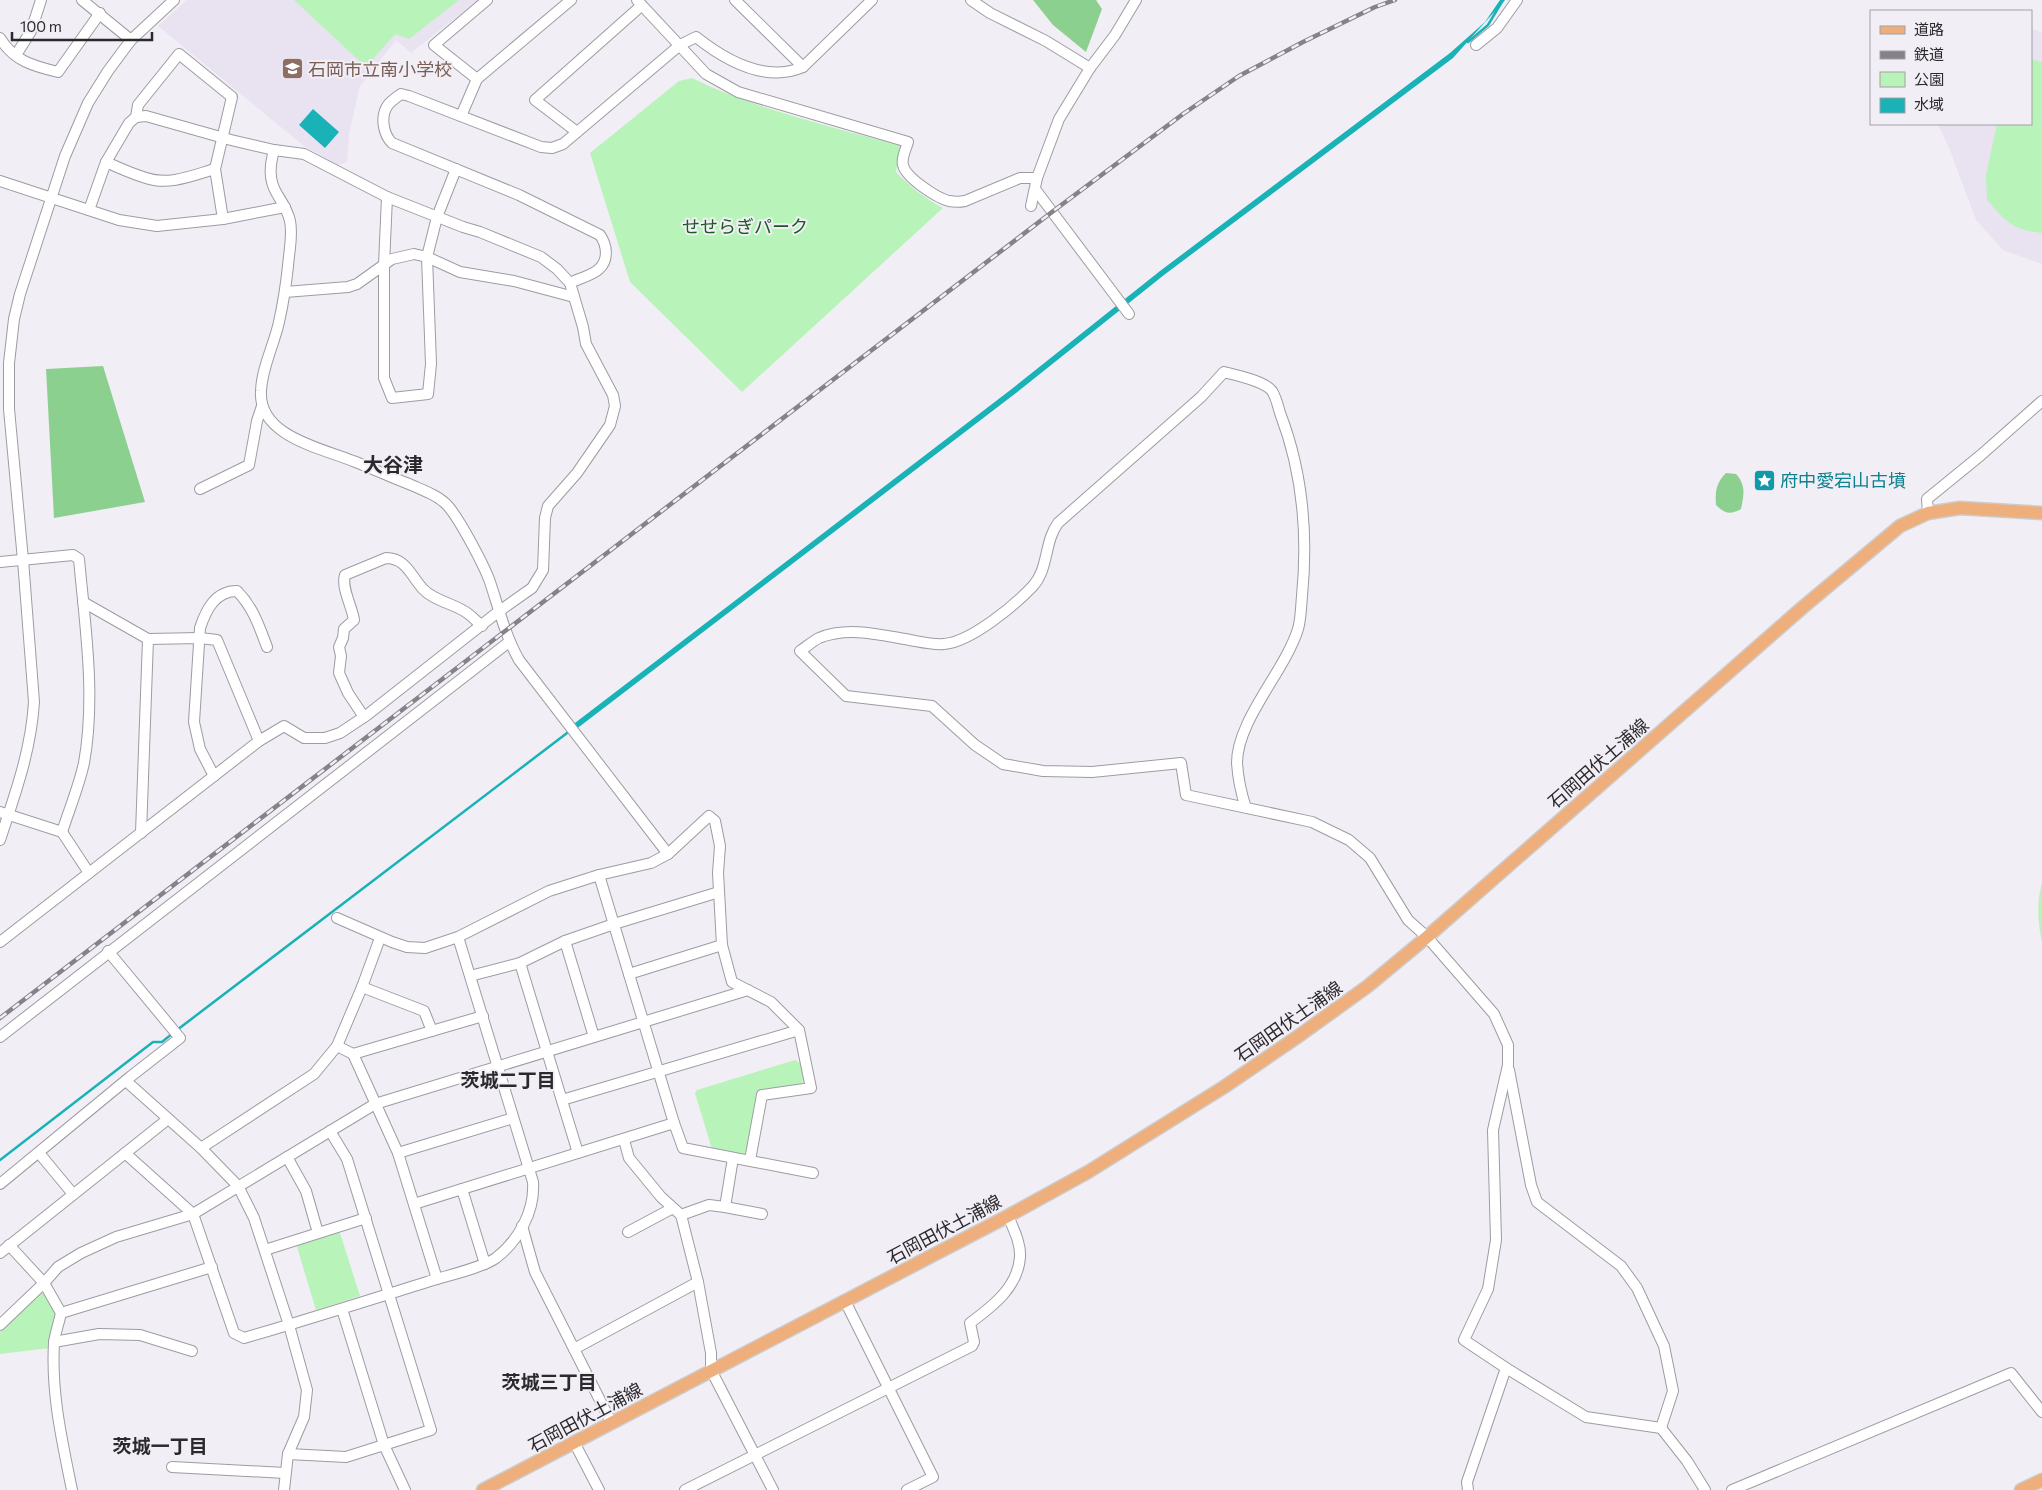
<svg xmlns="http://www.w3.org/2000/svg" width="2042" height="1490" viewBox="0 0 2042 1490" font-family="Commissioner,'Noto Sans JP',sans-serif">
	<rect width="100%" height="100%" fill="#f2eef6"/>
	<g fill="#e9e2f1">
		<path d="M187,0H478L411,53L396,40L360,86L349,134L347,162L338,165L304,146L158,26Z"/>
		<path d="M2031,28L2042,33V264L2003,250L1976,220L1950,150L1938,124H2031Z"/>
	</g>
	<g fill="#b8f4b9">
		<path d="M294,0H459L409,39L395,34L366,67Z"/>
		<path d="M2031,59L2042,62V233C2012,230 2006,221 1987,200L1986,175L1997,124H2031Z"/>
		<path d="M692,78C757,110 830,126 900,146L896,172C909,186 926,199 943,208L742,392L630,282L590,153L679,81Z"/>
		<path d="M2042,883V943C2038,922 2036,904 2042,883Z"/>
		<path d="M795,1060L800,1063L804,1081L801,1084L758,1092L747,1152L744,1154L714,1149L711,1146L695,1093L697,1090Z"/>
		<path d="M338,1233H340L360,1296L316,1310L297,1247L298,1245Z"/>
		<path d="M40,1293L45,1294L56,1313L50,1348L0,1354V1332Z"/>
	</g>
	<g fill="#8cd08f">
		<path d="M1033,0H1096L1102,9L1086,52L1053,25Z"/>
		<path d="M103,366L145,502L54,518L46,369Z"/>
		<path d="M1726,473L1736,474C1746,485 1744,495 1741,509C1730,515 1725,514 1716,505C1715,492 1716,483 1726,473Z"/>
	</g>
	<g fill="#19b2b7">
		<path d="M1500,0H1505L1453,58L1164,275L1016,393L575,730L571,726L1013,388L1160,271L1450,53L1485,22Z"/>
		<path d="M313,109L339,132L325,148L299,125Z"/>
	</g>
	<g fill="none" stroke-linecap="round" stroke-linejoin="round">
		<g stroke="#19b2b7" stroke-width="2.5">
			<path d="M1468,42L1488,25L1503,0"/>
			<path d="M177,1030L571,730"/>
			<path d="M0,1160L153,1042H162L173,1033"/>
		</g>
		<defs>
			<g id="minor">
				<path d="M82,0L131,40"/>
				<path d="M637,0L706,74L738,92L908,142C906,149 901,158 903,165C906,178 937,198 949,201C955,202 960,202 965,201L1020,178H1037"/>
				<path d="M735,0L803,67"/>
				<path d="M971,0L990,13L1046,41L1090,68"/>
				<path d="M0,38C14,61 33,66 58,72L100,13"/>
				<path d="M1476,45L1497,28L1517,0"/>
				<path d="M16,55L31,31L41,0"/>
				<path d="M477,79L434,45L487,0"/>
				<path d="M461,116L477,79L571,0"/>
				<path d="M577,132L535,100L641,6"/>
				<path d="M274,150C270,165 268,179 277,194C282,202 288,211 290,221C293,235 289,252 288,266C286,285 283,304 279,322C274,345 262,367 261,391C258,436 321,448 353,461C372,468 390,477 409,484C422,490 438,495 448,506C460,520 484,565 490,582C499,609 505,635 519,660L668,854"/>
				<path d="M106,162C119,168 133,174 146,178C169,186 194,175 215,169"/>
				<path d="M0,181L119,220L157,226L223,219L285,207"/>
				<path d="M1035,189L1129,314"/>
				<path d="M387,197L384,265V378L392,398L428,394L431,364L427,257L437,217L456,169"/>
				<path d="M1031,206L1037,178L1059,119L1090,68L1115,35L1136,0"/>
				<path d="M89,210L106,162L129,123L136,117L138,105L179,54L232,97L215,169L223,219"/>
				<path d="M570,283C578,279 593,275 599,269C609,260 607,245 600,235L519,195L392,143C383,134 380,116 388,105C391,101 397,97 401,94L409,96L541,147L552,148L563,144L680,45L696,37C725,60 766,83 803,67L872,0"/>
				<path d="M285,292L348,287L357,284L392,259L414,254L427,257L460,272L514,281L574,297"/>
				<path d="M200,489L249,465L257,421L262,406"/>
				<path d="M1928,513L1927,499L1981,455L2042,401"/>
				<path d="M0,562L73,555L79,559C85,626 96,696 84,763C79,786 69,810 62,832"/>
				<path d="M83,602L148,639L200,638L217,640L259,741"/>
				<path d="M364,717L348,693L339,673L341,656L339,647L343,638L344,629L354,620C352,606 341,588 345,575L386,558C406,558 411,576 423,589C433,600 451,603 464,611C470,614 476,621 482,626"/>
				<path d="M214,776L200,749L194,722L200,628C206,610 215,591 237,591C253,607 259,626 267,647"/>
				<path d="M1246,808C1241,793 1238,779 1237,763C1237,720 1285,671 1298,629C1301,619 1301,606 1302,596C1308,534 1302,470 1280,413C1278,406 1276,397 1272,391C1265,381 1236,375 1224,372L1201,397L1058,523C1044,542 1049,568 1033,586C1015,605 971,642 944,644C933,645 921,642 910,640C881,635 848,626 819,638C813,641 806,647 800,651L846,696L932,706L975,745L1003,764L1043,771L1092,772L1181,763L1186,795L1312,822L1349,840L1370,858L1408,920L1427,937L1494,1014L1508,1045V1065L1493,1130L1496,1240L1488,1289L1464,1340L1506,1368L1586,1417L1661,1428L1687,1461L1705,1490"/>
				<path d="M0,812L62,832L89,873"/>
				<path d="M141,833L148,639"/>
				<path d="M0,840C15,794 31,751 34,702L23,560L9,409V363L14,319L20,294L65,156L88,103L108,71L131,40L174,0"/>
				<path d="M599,875L674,1123L683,1148L813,1173"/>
				<path d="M337,918L392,942L407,947L425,948L458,937L549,891L599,875L651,863L668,854L709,816L715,821L720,846L718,873L722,945L732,982L771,1002L799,1030L811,1088L762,1095L750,1160"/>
				<path d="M565,941L594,1037"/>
				<path d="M0,942L259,741L284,726L304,738H325L340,733L367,715L498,612L532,588L543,570L545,518L548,506L577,473L610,425L615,406L613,395L586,344L583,327L570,283L557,269L541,257L480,232L463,227L387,197L304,154L274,150L231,140L146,116L136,117"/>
				<path d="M520,963L578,1153"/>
				<path d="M629,974L722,945"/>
				<path d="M470,976L520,963L565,941L614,924L719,892"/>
				<path d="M362,987L424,1011L432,1031"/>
				<path d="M0,1037L509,642"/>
				<path d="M337,1046L353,1054L398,1153L437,1279"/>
				<path d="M353,1054L483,1016"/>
				<path d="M1509,1070L1531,1185L1537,1202L1621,1266L1637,1288L1664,1346L1673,1391L1661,1428"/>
				<path d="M126,1081L201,1148L238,1186L254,1218L289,1325L307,1390L304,1417L288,1454L284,1490"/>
				<path d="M562,1100L799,1030"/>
				<path d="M624,1140L629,1158L661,1197L681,1215L698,1282L711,1353V1370L773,1490"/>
				<path d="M201,1148L314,1074L337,1046L362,987L380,938"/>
				<path d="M39,1153L73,1194"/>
				<path d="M125,1153L193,1214L234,1333L244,1338C306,1320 366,1301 427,1282C445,1276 482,1268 496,1258C519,1240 535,1211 533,1182L458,937"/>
				<path d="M398,1153L513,1118"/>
				<path d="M287,1157L306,1191L318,1233"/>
				<path d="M0,1184L130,1077L180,1038L108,951"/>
				<path d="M462,1189L485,1264"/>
				<path d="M414,1204L674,1123"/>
				<path d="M725,1207L762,1214"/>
				<path d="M681,1215L709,1205L725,1207L733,1158"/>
				<path d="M522,1226L535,1272L611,1422"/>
				<path d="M628,1232L673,1208"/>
				<path d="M9,1245L44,1283L61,1313C59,1323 55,1333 54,1343C51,1393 62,1441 72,1490"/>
				<path d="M265,1250L366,1218"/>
				<path d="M0,1253L168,1119"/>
				<path d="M845,1301L933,1477L907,1490"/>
				<path d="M342,1309L384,1445L405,1490"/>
				<path d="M61,1313L212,1267"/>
				<path d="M0,1325L44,1283L58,1267L81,1253L116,1237L193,1214L375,1104L748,990"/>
				<path d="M54,1342L99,1334L140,1335L192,1351"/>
				<path d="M574,1349L698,1282"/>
				<path d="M574,1442L599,1490"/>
				<path d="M288,1454L346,1457L431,1430L347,1159L330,1131"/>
				<path d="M172,1467L285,1473"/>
				<path d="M685,1490L972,1346L974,1342L970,1323C993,1306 1018,1287 1020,1257C1021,1243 1013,1228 1008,1216"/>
				<path d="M1468,1490L1467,1482L1506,1368"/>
				<path d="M1732,1490L2011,1373L2042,1412"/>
			</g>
			<g id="major">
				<path d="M483,1490L1008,1216L1088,1172L1224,1087L1300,1035L1368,986L1427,937L1802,608L1900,526L1928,513L1960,508L2042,513"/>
				<path d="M2021,1490L2042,1480"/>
			</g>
		</defs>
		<use href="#minor" stroke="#9e9ba2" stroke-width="12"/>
		<use href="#major" stroke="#ccc" stroke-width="15"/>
		<use href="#minor" stroke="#fff" stroke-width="10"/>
		<use href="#major" stroke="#eeaf7d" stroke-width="12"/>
		<defs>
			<path id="rail" d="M0,1018L1052,212L1183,114L1239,76L1303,42L1375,7L1395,0"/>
		</defs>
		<use href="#rail" stroke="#858288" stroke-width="4.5"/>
		<use href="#rail" stroke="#f2eef6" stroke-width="2.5" stroke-dasharray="8" stroke-linecap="butt"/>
	</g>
	<defs>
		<symbol id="school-square" viewBox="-11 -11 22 22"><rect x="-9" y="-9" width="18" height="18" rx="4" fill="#8d6e63" stroke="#f2eef6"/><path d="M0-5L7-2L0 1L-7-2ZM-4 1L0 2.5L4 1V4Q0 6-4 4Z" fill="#fff"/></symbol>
		<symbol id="sight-square" viewBox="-11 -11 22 22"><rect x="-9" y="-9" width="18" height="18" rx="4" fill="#0f9aa8" stroke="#f2eef6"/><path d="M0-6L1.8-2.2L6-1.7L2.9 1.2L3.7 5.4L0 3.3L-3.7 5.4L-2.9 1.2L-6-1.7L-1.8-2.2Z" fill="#fff"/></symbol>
	</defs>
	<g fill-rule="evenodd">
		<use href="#school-square" x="280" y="56" width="25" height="25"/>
		<use href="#sight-square" x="1752" y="468" width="25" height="25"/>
	</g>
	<g text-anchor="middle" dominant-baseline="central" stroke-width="4" stroke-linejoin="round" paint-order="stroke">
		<g font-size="18" fill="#785e54" stroke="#f2eef6" text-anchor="start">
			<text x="308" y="69">石岡市立南小学校</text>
		</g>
		<g font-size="18" fill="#155b1e" stroke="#f2eef6">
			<text x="745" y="226">せせらぎパーク</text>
		</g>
		<g font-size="18" fill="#0d838f" stroke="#f2eef6" text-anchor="start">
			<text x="1780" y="480">府中愛宕山古墳</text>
		</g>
		<g font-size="18" fill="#2b292c" stroke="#f2eef6">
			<text transform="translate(1598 763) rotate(-41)">石岡田伏土浦線</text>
			<text transform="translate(1288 1021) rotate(-35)">石岡田伏土浦線</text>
			<text transform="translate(944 1229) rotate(-28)">石岡田伏土浦線</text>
			<text transform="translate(585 1417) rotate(-28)">石岡田伏土浦線</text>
		</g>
		<g font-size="19" font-weight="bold" fill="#2b292c" stroke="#f2eef6">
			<text x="508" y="1079">茨城二丁目</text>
			<text x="549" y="1381">茨城三丁目</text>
			<text x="160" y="1445">茨城一丁目</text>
		</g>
		<g font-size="20" font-weight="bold" fill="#2b292c" stroke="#f2eef6">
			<text x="393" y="464">大谷津</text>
		</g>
	</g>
	<rect x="1870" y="10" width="162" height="115" fill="#f2eef6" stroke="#a29fa5"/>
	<rect x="1880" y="26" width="25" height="8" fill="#eeaf7d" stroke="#a29fa5"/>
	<text x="1914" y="35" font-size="15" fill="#2b292c">道路</text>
	<rect x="1880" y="51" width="25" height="8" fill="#858288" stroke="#a29fa5"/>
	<text x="1914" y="60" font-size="15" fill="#2b292c">鉄道</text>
	<rect x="1880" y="72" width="25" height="15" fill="#b8f4b9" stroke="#a29fa5"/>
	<text x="1914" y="85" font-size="15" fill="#2b292c">公園</text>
	<rect x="1880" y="98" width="25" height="15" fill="#19b2b7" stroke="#a29fa5"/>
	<text x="1914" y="110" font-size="15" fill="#2b292c">水域</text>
	<path d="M12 32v8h140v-8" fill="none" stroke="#2b292c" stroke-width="2.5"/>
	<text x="20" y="32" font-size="15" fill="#2b292c" stroke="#f2eef6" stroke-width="4" paint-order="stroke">100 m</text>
</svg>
